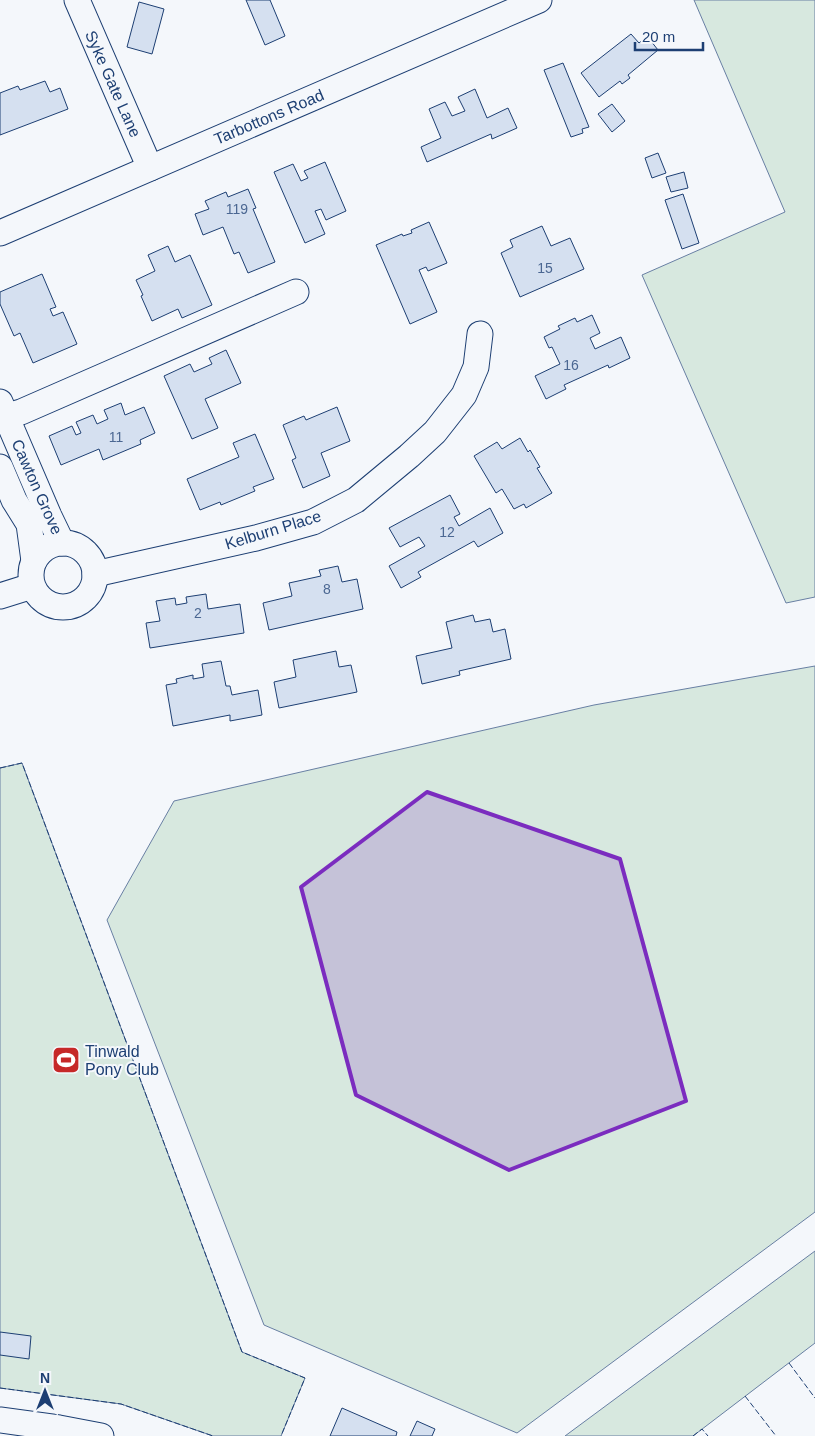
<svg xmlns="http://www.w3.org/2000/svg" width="815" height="1436" viewBox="0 0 815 1436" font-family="Arial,sans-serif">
	<rect width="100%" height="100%" fill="#f4f7fb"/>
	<g fill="#d7e8df" stroke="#687fa3">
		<path d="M694,0H815V597L786,603L642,275L785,212Z"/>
		<path d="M815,666V1212L517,1433L264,1325L107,920L174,801L594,705Z"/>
		<path d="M22,763L242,1352L305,1378L281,1436H213L121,1404L0,1388V768Z"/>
		<path d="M815,1251V1343L693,1436H565Z"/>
	</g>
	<g fill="#d5e0f0" stroke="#1d3f73">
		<path d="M246,0H270L285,36L265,45Z"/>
		<path d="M139,2L164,9L152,54L127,47Z"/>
		<path d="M631,34L639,43L647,36L658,50L628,75L630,78L622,84L620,81L599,97L581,73Z"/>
		<path d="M563,63L589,127L582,129L583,133L571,137L544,70Z"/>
		<path d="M45,81L50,92L60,88L68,109L0,135V93L18,86L20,90Z"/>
		<path d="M475,89L487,118L508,108L517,128L492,139L491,134L427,162L421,147L441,138L429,109L445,102L452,116L465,111L458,97Z"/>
		<path d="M612,104L625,121L612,132L598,114Z"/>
		<path d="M658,153L666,173L652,178L645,158Z"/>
		<path d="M325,162L346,211L326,220L321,209L315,211L325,234L305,243L274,172L293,164L301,181L308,178L304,171Z"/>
		<path d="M684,172L688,188L671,192L666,177Z"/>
		<path d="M248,189L256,208L253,209L275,262L248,273L239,252L234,254L223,227L203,235L195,214L209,209L205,201L226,192L228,197Z"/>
		<path d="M683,194L699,243L682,249L665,200Z"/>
		<path d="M429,222L447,263L428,271L426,267L419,270L437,312L410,324L376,245L402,234L403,236L412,233L411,230Z"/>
		<path d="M542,226L551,246L570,238L584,269L520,297L501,253L513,247L510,240Z"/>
		<path d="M168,246L175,262L190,255L212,305L182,318L178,309L152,321L141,296L143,295L136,280L155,271L148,255Z"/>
		<path d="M42,274L56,307L50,309L53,316L63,312L77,344L33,363L20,333L14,336L0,304V292Z"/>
		<path d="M592,315L600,333L590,338L595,349L621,337L630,358L609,368L608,365L564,385L566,389L546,399L535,376L560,364L552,347L549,348L544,337L560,329L558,326L575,318L577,322Z"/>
		<path d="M226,350L241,383L205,399L218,428L192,439L164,376L190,364L194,372L212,364L209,358Z"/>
		<path d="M121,403L125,415L144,407L155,433L140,440L141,444L103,460L99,449L61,465L49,436L72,426L76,435L81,433L76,422L93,415L97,424L108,419L104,410Z"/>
		<path d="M337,407L350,441L321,453L330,476L303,488L292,460L296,458L283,425L304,416L306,420Z"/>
		<path d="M255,434L274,479L253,487L255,491L221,505L220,502L200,510L187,479L239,457L233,443Z"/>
		<path d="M520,438L528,452L530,450L540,467L537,468L552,493L526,508L524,504L514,509L502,489L496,493L474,456L497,442L502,449Z"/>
		<path d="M450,495L460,514L454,517L459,526L490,508L503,533L478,547L474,541L418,572L421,577L401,588L389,566L425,546L419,537L400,547L389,528Z"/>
		<path d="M338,566L342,582L357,579L363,609L269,630L263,603L292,596L289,583L321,576L319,570Z"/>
		<path d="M206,594L208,609L240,604L244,633L150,648L146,623L160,621L156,601L175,598L176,605L187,603L186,597Z"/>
		<path d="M473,615L475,622L490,619L493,632L505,629L511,659L459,671L460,675L422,684L416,656L452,648L446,622Z"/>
		<path d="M336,651L339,667L351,665L357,692L279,708L274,682L296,677L293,660Z"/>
		<path d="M221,661L226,686H230L232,695L258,690L262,715L230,721V715L173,726L166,685L177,683L176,679L193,675V679L204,677L202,664Z"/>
		<path d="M0,1332L31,1336L29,1359L0,1355Z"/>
		<path d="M342,1408L397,1432L396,1436H330Z"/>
		<path d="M417,1421L435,1429L432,1436H410Z"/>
	</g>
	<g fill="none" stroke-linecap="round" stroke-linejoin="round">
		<defs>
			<g id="minor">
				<path d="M77,0L150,168"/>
				<path d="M0,233L539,0"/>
				<path d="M0,402L49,516L62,543"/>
				<path d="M0,418L21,412L296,292"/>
				<path d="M0,467L14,500L29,524L34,561"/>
				<circle cx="63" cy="575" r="32"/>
				<path d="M95,574L256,538L313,522L356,500L409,456L435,432L464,395L476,367L480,334"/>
				<path d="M0,596L32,586"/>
				<path d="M0,1420L59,1428L101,1436"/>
			</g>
		</defs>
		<use href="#minor" stroke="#1d3f73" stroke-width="27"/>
		<use href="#minor" stroke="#f4f7fb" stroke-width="25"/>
		<g stroke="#1d3f73" stroke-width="1" stroke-dasharray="6 2.5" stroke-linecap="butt">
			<path d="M0,768L22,763L242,1352L305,1378L281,1436"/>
			<path d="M789,1363L815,1398"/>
			<path d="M0,1388L121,1404L213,1436"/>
			<path d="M745,1396L776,1436"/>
			<path d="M693,1436L702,1429L708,1436"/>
		</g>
	</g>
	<path fill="#7b2cbf" fill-opacity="0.2" stroke="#7b2cbf" stroke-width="4" stroke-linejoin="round" d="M427,792L620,859L686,1101L509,1170L356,1095L301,887Z"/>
	<defs>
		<symbol id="stadium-square" viewBox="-11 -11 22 22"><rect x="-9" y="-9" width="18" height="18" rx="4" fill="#c62828" stroke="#f4f7fb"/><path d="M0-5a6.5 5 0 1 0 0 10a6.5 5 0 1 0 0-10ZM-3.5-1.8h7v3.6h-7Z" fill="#fff"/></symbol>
	</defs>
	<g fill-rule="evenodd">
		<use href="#stadium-square" x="50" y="1044" width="32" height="32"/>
	</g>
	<g text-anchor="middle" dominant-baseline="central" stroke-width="4" stroke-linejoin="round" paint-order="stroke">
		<g font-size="14" fill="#4b6792">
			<text x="237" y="209">119</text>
			<text x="545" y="268">15</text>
			<text x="571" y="365">16</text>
			<text x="116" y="437">11</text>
			<text x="447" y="532">12</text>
			<text x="327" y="589">8</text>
			<text x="198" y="613">2</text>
		</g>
		<g font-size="16" fill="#1d3f73" stroke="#f4f7fb">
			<text transform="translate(113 84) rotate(66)">Syke Gate Lane</text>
			<text transform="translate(269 117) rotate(-23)">Tarbottons Road</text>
			<text transform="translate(37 487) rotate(66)">Cawton Grove</text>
			<text transform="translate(273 530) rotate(-17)">Kelburn Place</text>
		</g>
		<g font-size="16" fill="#1d3f73" stroke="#f4f7fb" text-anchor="start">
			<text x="85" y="1051">Tinwald<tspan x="85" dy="18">Pony Club</tspan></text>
		</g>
	</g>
	<g transform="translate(45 1391)" stroke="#f4f7fb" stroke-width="4" paint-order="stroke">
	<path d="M0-4L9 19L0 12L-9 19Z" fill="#1d3f73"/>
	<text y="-8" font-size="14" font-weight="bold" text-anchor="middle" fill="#1d3f73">N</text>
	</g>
	<path d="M635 42v8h68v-8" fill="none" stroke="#1d3f73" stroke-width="2.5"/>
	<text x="642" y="42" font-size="15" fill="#1d3f73" stroke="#f4f7fb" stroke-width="4" paint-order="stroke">20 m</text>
</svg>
